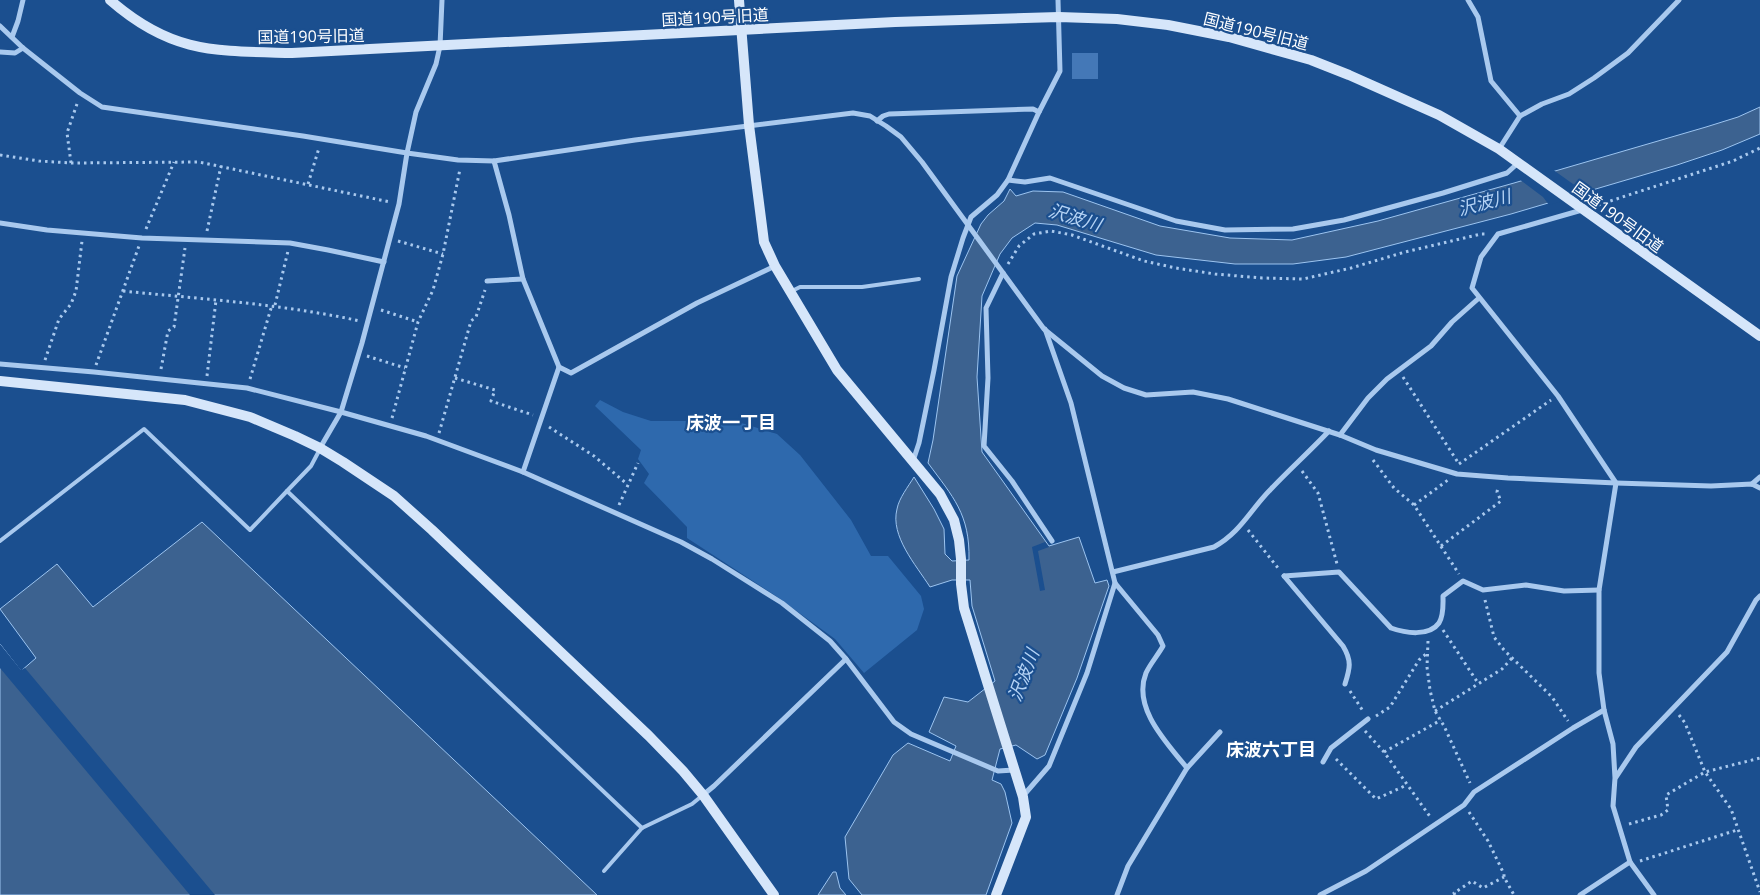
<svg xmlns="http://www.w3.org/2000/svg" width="1760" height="895" viewBox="0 0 1760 895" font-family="'Open Sans','Noto Sans JP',sans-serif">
	<rect width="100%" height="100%" fill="#1b4f8f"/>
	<path fill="#2e69ad" d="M600,400L623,412L651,421H686L717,418L745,424L777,434L800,455L851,520L871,556H888L921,596L924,609L917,630L864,673L835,639L776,596L687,538V527L644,483L649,474L638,459L641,450L595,406Z"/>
	<g fill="#3c6290" stroke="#9cc4f0">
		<path d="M1760,107V134L1722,150L1677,165L1511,214L1346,257L1293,264H1235L1156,255L1057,225L1035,223L1012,238L1000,254L982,296L977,377L982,452L1049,546L1079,537L1095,583L1107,580L1109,586L1077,678L1045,755L1037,759L1016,745L1000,749L992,780L1001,784L1005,792L1012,823L986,895H862L849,879L845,837L893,755L908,743L950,761L956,746L929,732L944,697L968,702L995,681L972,606L970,580H952L930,587C916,565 890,536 897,509C899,498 908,487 914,477L934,509L944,529L945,554L952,561L969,560C970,514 953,497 928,463L933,440L957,276L981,224L988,215L1004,201L1010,189L1016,196L1033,191L1063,192L1160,226L1230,238L1292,240L1378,221L1514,183L1706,127L1738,117Z"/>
		<path d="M202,522L597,895H0V644L21,671L36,658L0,609L57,564L93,607Z"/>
		<path d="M833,872H836L840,888L846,895H818Z"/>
	</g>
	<g fill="#1b4f8f">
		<path d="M1552,169L1587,194L1549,205L1543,197L1519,179Z"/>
		<path d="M1045,542L1049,547L1038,551L1045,590L1040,591L1032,547Z"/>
		<path d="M0,644L21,670L25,668L215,895H190L0,668Z"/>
	</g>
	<rect fill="#4478b7" x="1072" y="53" width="26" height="26"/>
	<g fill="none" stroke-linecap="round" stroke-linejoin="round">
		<g stroke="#a9c9ee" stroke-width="3" stroke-dasharray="2.5 4" stroke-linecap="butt">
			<path d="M0,155L39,161L71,163L199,162L390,202"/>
			<path d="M71,163L67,133L78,101"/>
			<path d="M308,184L319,148"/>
			<path d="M1598,205L1733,161L1760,148"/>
			<path d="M146,229L174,162"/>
			<path d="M207,231L221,166"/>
			<path d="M398,241L443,254"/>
			<path d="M1008,264L1019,246L1034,234L1051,231L1072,235L1144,261L1176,268L1215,274L1262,278L1303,279L1351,268L1405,252L1481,234H1488"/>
			<path d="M123,291C202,299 282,304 360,321"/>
			<path d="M275,305L288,251"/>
			<path d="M381,310L418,322"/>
			<path d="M367,356L405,368"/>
			<path d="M45,360L59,319L71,304L76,291L82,241"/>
			<path d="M96,365L139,246"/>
			<path d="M161,369L168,331L174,327L185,248"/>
			<path d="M207,376L216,300"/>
			<path d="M1403,377L1459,464"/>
			<path d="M455,378L495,390L491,401L533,415"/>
			<path d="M250,379L272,305"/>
			<path d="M392,418L418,322L433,290L443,254L460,169"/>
			<path d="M549,427L594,456L627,484"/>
			<path d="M439,433L471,321L476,317L485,290"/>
			<path d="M1373,460L1394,488L1414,505L1459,574"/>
			<path d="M1459,464L1551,400"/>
			<path d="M1302,471L1318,493L1337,564"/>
			<path d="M619,505L638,463"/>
			<path d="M1414,505L1448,480"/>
			<path d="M1248,530L1278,568"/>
			<path d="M1441,546L1501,501L1497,492L1498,487"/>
			<path d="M1485,600L1494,637L1504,650L1552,697L1568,721"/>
			<path d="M1443,630L1478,683"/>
			<path d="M1428,641L1427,667L1430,690L1435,711L1444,726L1470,783"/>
			<path d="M1350,691L1363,711"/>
			<path d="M1435,711L1502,669L1512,658"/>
			<path d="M1679,715L1685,723L1705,772L1731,809L1760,892"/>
			<path d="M1376,716L1390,707L1419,660L1426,654"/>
			<path d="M1365,731L1384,752L1431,818"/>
			<path d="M1384,752L1441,720"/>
			<path d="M1336,759L1376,799L1407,785"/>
			<path d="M1469,812L1488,841L1504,874V877L1514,895"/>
			<path d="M1629,824L1661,815L1668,810L1666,795L1705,772L1760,758"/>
			<path d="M1640,861L1737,830"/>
			<path d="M1455,895L1454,893L1472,881L1483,888L1504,877"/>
		</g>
		<g stroke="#a9c9ee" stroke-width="4">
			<path d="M792,291L800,287H862L919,279"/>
			<path d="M320,449L311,466L287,491L642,828"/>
			<path d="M0,541L144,429L250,530L287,491"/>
			<path d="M604,871L642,828L692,804L703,795"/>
		</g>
		<g stroke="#a9c9ee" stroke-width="5">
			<path d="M442,0L440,46L436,64L416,112L407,153L458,160L494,161L635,140L853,113L870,116L886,126L901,137L922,162L1044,329L1102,376L1124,388L1146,395L1193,392L1228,399L1340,435L1376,450L1457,474L1508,478L1616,483L1711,486L1752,484L1760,488"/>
			<path d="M1468,0L1478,17L1491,81L1520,116"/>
			<path d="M0,26L23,48L80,93L102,107L303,136L407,153L399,204L362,343L341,412L320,448"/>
			<path d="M12,37L18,21L23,0"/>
			<path d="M0,52L15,53L23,48"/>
			<path d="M877,121L883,116L889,114L1033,109L1039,112"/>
			<path d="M1499,149L1520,116L1542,104L1569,94L1594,78L1628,53L1679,0"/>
			<path d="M494,161L509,215L523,279L559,367L571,373L697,303L775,266"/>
			<path d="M1008,180L1039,112L1060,71L1058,0"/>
			<path d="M1582,210L1498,234L1481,257L1472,288L1558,396L1616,483L1599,590V673L1604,710L1613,744L1615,778L1613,806L1630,862L1654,895"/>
			<path d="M0,223L47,230L142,238L290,243L328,250L384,262"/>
			<path d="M1003,273L986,308L988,378L984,446L1012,481L1052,541"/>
			<path d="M487,281L523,279"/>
			<path d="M1045,329L1071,403L1115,583L1158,635L1163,646C1158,655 1150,664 1146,673C1132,708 1167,743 1187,768L1128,866L1117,895"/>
			<path d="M0,364L94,372L247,388L341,412L426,436L523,472L681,542L712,559L782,603L830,641L846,659L894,722L911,734L998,771L1014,770"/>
			<path d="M1340,435L1368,398L1387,379L1431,346L1452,322L1479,298"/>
			<path d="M913,461L919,443L934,370L951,277L963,238L971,217L997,195L1008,180L1025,182L1050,178L1176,221L1225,230L1293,229L1344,220L1443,193L1507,173L1518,163"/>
			<path d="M523,472L559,367"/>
			<path d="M1752,484L1760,477"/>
			<path d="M1113,572L1214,547C1241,532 1250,510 1271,489C1290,469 1310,451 1329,431"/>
			<path d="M1284,576L1339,572L1391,628C1405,633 1429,637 1439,623C1444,615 1443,604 1443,596L1463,581L1483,590L1526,585L1564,591L1599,590"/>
			<path d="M1284,576L1343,646C1352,661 1350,668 1345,684"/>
			<path d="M1323,762L1331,748L1368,719"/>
			<path d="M1187,768L1220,732"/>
			<path d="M1616,777L1636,747L1727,652L1756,600L1760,596"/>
			<path d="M703,795L714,786L846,659"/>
			<path d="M1023,796L1049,766L1087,673L1115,583"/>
			<path d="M1320,895L1366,871L1464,805L1474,792L1573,728L1604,710"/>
			<path d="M1580,895L1630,862"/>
		</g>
		<g stroke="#d6e6fa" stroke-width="10">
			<path d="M110,0C172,54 215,51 292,53L895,22L1059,17L1117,19L1168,25L1229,37L1311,60L1349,75L1439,115L1499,149L1760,336"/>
			<path d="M739,0L749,125L764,242L775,266L837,370L940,494L954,520L959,540L961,559V584L964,608L1023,797L1026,817L996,895"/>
			<path d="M0,381L185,400L250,417L295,436L320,448L343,462L394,496L432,530L649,736L683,771L703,795L774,895"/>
		</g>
	</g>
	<g text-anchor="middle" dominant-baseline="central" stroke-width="4.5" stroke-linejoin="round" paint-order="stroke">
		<g font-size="16" fill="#fff" stroke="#1b4f8f">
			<text transform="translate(715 17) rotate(-3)">国道190号旧道</text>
			<text transform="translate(1256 31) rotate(14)">国道190号旧道</text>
			<text transform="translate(311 36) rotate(-1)">国道190号旧道</text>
			<text transform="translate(1618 217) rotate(36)">国道190号旧道</text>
		</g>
		<g font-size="18" font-style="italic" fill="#b5d3f5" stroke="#1b4f8f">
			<text transform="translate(1484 202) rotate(-15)">沢波川</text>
			<text transform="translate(1075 217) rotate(17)">沢波川</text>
			<text transform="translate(1023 675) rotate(-69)">沢波川</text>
		</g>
		<g font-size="18" font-weight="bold" fill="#fff" stroke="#1b4f8f">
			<text x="731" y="422">床波一丁目</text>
			<text x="1271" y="749">床波六丁目</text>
		</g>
	</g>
</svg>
